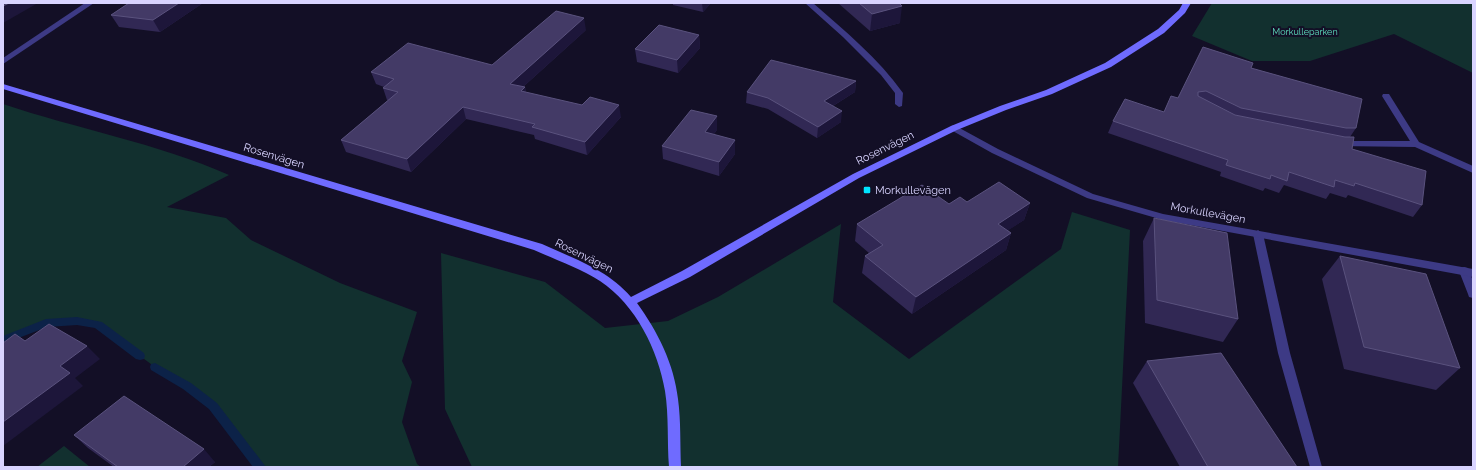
<svg xmlns="http://www.w3.org/2000/svg" width="1476" height="470" viewBox="0 0 1476 470" font-family="Raleway,sans-serif">
	<rect width="100%" height="100%" fill="#130f26"/>
	<g fill="#12302f">
		<path d="M1212,3H1473V73L1394,34L1310,61H1252L1192,36Z"/>
		<path d="M3,104C77,129 157,143 229,175L167,207L226,218L251,240L340,283L417,312L402,361L412,382L402,422L417,464L421,467H260L213,406L187,386L155,367L98,325L77,321L46,323L3,340Z"/>
		<path d="M1072,212L1130,230L1118,467H472L445,409L441,253L545,282L605,328L668,321L718,297L841,224L833,302L909,359L1061,249Z"/>
		<path d="M64,446L90,467H37Z"/>
	</g>
	<g fill="none" stroke-linecap="round" stroke-linejoin="round">
		<g fill="#0c2248" fill-rule="evenodd">
			<path d="M77,317L102,322L144,353L145,356L144,359L140,360L136,359L95,328L77,325L47,327L3,344V336L46,319Z"/>
			<path d="M155,363L191,383L217,403L266,467H253L209,409L183,389L151,370L150,367L151,364Z"/>
		</g>
		<g fill="#3d3a85" fill-rule="evenodd">
			<path d="M1258,230L1263,234L1290,353L1322,467H1310L1278,353L1253,234Z"/>
			<path d="M1464,267L1468,268L1473,281V298L1469,297L1468,294L1459,271L1460,268Z"/>
		</g>
		<g fill="#3d3a85" fill-rule="evenodd">
			<path d="M85,3H94L3,64V58Z"/>
			<path d="M805,3H813C845,31 878,58 903,93L902,106L899,107L895,104V93L881,75L843,37Z"/>
			<path d="M1383,94H1389L1419,142L1473,166V173L1415,147L1337,146L1336,144L1337,142L1340,141H1410L1382,96Z"/>
			<path d="M954,125L998,149L1093,194L1163,214L1473,269V277L1163,220L1087,198L992,153L951,130L950,128L951,126Z"/>
		</g>
		<path fill="#6f6bff" fill-rule="evenodd" d="M1183,3H1191L1185,13L1164,33L1111,67L1052,94L1006,110L957,130L859,178L690,277L637,303C658,332 674,364 678,399C681,421 680,444 681,467H669C667,442 669,416 665,391C658,350 636,305 600,281C580,268 556,260 534,250L3,89V84L542,244C574,259 607,269 631,297L682,271L853,174L951,126L1000,106L1046,90L1105,63L1158,29L1179,10Z"/>
	</g>
	<g fill="#312854">
		<path d="M203,3L160,32L119,27L111,15Z"/>
		<path d="M673,3H711L703,12L673,5Z"/>
		<path d="M838,3H899L900,23L870,31Z"/>
		<path d="M586,30L523,87H525L526,93L621,117L587,155L535,139L534,135L466,119L411,172L346,152L341,140L389,100H387L383,88L384,87L376,84L371,72L492,65Z"/>
		<path d="M699,35L700,48L678,73L637,62L635,49Z"/>
		<path d="M1251,68L1356,128L1350,137L1352,149L1422,205L1413,217L1348,195L1346,198L1330,193L1326,199L1284,185L1279,193L1265,188L1263,191L1220,176L1221,172L1108,133L1113,121L1164,112L1178,98Z"/>
		<path d="M856,81L855,92L833,106L841,122L817,138L768,109L746,103L747,92Z"/>
		<path d="M717,130L714,134L735,154L719,176L663,159L662,146Z"/>
		<path d="M967,202L1030,203L1024,220L1008,230L1011,233L1006,250L912,314L862,273L865,256L869,253L855,241L857,224L949,204Z"/>
		<path d="M1154,218L1238,319L1223,342L1145,323L1143,241Z"/>
		<path d="M1340,256L1460,368L1436,390L1344,369L1322,279Z"/>
		<path d="M1147,361L1297,467H1180L1133,383Z"/>
		<path d="M74,435L215,462L209,467H114L88,448Z"/>
	</g>
	<g fill="#1d163a">
		<path d="M9,3H38L3,23V6Z"/>
		<path d="M179,3H203L160,32L153,20Z"/>
		<path d="M702,3H711L703,12Z"/>
		<path d="M902,6L900,23L870,31L872,14Z"/>
		<path d="M584,18L586,30L513,96L510,84Z"/>
		<path d="M699,35L700,48L678,73L677,60Z"/>
		<path d="M856,81L855,92L823,112L824,101Z"/>
		<path d="M525,87L527,99L521,91Z"/>
		<path d="M619,105L621,117L587,155L585,142Z"/>
		<path d="M463,107L466,119L411,172L407,159Z"/>
		<path d="M842,111L841,122L817,138L818,127Z"/>
		<path d="M717,116V130L705,145V132Z"/>
		<path d="M735,140V154L719,176V162Z"/>
		<path d="M1030,203L1024,220L992,241L998,224Z"/>
		<path d="M1011,233L1006,250L912,314L916,297Z"/>
		<path d="M87,346L100,359L75,378L83,386L3,446V422L60,366Z"/>
		<path d="M204,449L215,462L209,467H183Z"/>
	</g>
	<g fill="#433a66" stroke="#5a527e">
		<path d="M3,3H9L3,6Z"/>
		<path d="M129,3H179L153,20L111,15Z"/>
		<path d="M859,3H899L902,6L872,14Z"/>
		<path d="M556,11L584,18L510,84L525,87L521,91L582,105L590,97L619,105L585,142L532,127L535,124L463,107L407,159L341,140L398,92L383,88L394,79L371,72L408,43L492,65Z"/>
		<path d="M659,25L699,35L677,60L635,49Z"/>
		<path d="M1203,47L1253,63L1251,68L1362,99L1356,128H1346L1241,108L1206,91L1198,92V96L1235,115L1345,137H1354L1352,149L1426,171L1422,205L1355,183L1354,186L1335,180L1334,187L1289,172L1287,181L1271,175L1270,179L1226,165L1228,160L1113,121L1125,99L1164,112L1171,96L1178,98Z"/>
		<path d="M771,60L856,81L824,101L842,111L818,127L768,98L747,92Z"/>
		<path d="M691,110L717,116L705,132L735,140L719,162L662,146Z"/>
		<path d="M999,182L1030,203L998,224L1011,233L916,297L865,256L883,245L857,224L922,185L949,204L960,197L967,202Z"/>
		<path d="M1154,218L1227,233L1238,319L1157,300Z"/>
		<path d="M1340,256L1426,274L1460,368L1364,347Z"/>
		<path d="M49,324L87,346L60,366L70,373L3,422V343L15,334L25,341Z"/>
		<path d="M1221,353L1297,467H1208L1147,361Z"/>
		<path d="M124,396L204,449L183,467H118L74,435Z"/>
	</g>
	<rect fill="#00e5ff" stroke="#130f26" stroke-width="1.5" x="863" y="186" width="8" height="8" rx="2"/>
	<g text-anchor="middle" dominant-baseline="central" stroke-width="4" stroke-linejoin="round" paint-order="stroke">
		<g font-size="9" fill="#5fe0c0" stroke="#130f26">
			<text x="1305" y="32">Morkulleparken</text>
		</g>
		<g font-size="11" fill="#d9d4ff" stroke="#130f26">
			<text transform="translate(885 148) rotate(-26)">Rosenvägen</text>
			<text transform="translate(274 156) rotate(17)">Rosenvägen</text>
			<text transform="translate(1208 213) rotate(10)">Morkullevägen</text>
			<text transform="translate(584 256) rotate(26)">Rosenvägen</text>
		</g>
		<g font-size="11" fill="#d9d4ff" stroke="#130f26" text-anchor="start">
			<text x="875" y="190">Morkullevägen</text>
		</g>
	</g>
	<rect width="1476" height="470" fill="none" stroke="#d9d4ff" stroke-width="8"/>
</svg>
